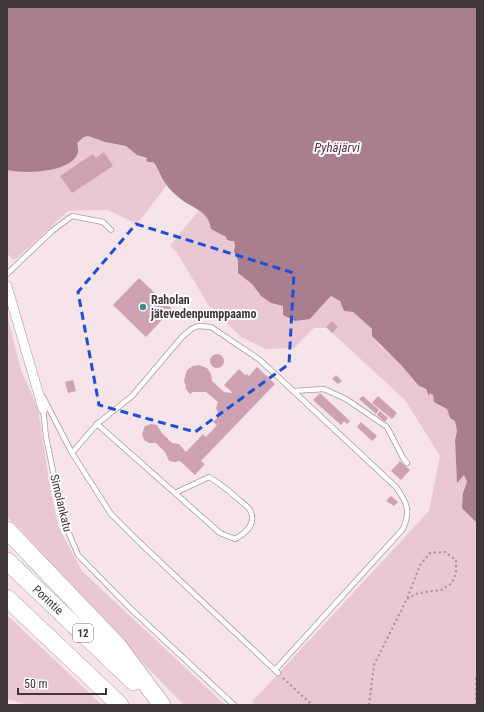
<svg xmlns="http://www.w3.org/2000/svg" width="484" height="712" viewBox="0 0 484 712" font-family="'Roboto Condensed',sans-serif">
	<rect width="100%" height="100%" fill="#f7e4eb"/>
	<g fill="#e9c7d4">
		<path d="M88,136L105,142L126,146L137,155L153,162L167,185L137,224L108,210L68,211L16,259H12L7,253V170C27,175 46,171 65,166L78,150L77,143L84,137Z"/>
		<path d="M199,210C206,214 210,221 211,229L234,241L235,245L234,251L238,261V273L252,284L261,296L271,303L283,306L310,319L332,296L340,301L344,311L353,312L372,329V336L379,345L403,366L419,386L433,395L447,409L450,418L455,421L457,431L455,440L457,482L464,475L467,482L463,493L468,512L477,523V705H255L252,702L429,511L440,456L405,400L327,328H314L294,348L266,349L241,337L209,306L176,251L170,246Z"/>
		<path d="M7,315L21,370L38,409L49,481L58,526L82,571L225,705H184L75,594L20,529L7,517Z"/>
		<path d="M7,615L102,705H28L7,699Z"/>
	</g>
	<path fill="#a97e8f" d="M7,7H477V523L462,508L463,493L467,482L464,475L457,483L455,440L457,431L455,421L450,418L447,409L434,402L433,395L430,393L429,396L426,389L419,386L402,366L372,336V329L353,312L344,311L340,301L331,296L310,319L295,321L283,315V306L271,303L261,296L252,284L238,273V261L234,251L235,245L234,241H231L227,240L226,237L211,229C208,208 190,209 176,195C171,191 167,186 164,181C160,175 158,167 153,162H148L146,160L147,158L137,155L126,146L105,142L88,136L84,137L77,143C78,147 79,151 77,155C68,173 23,174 7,170Z"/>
	<g fill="#cfa2b3">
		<path d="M104,152L113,166L72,193L60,176L93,154L96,158Z"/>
		<path d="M139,278L172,309L146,337L113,305Z"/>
		<path d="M332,321L338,327L332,333L326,327Z"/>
		<circle cx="217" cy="361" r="7"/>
		<path d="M199,365L207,368L211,374L212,381L224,392L232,393V392L224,385L239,369L245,375L247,374L249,376L257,367L275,384L201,461L205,464L195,475L180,461L175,462L169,461L165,452L156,443H149L144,440L142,434L145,426L151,424L157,425L161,432L172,443L179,444L186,452L203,434L206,437L217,425L213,422L219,416L216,408L218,402L206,392H192L191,394L189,393L185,388L186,386L184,381L187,370L193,366Z"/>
		<path d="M336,375L342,381L338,384L332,379Z"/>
		<path d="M73,380L76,391L68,393L65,382Z"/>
		<path d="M320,393L350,421L347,424L344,421L341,425L313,400Z"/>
		<path d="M363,396L379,410L376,414L359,399Z"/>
		<path d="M378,396L397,413L392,419L372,403Z"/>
		<path d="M380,411L388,418L385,422L377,415Z"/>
		<path d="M361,422L377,436L372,441L357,427Z"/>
		<path d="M400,461L410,470L401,480L391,471Z"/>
		<path d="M391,496L398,502L394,506L386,501Z"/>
	</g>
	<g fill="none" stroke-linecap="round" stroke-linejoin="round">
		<defs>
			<g id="lane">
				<path d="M7,274L52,231L72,216L103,222L111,230"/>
				<path d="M293,391L324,389L346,399L387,427L403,458L407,463"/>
				<path d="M43,397L72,453L111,514L137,540L278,673"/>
				<path d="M43,409L46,437L63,519L78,555L132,610L234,705"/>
				<path d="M97,424L220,533L235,539C246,533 257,524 250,510C248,506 240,501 237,498C228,490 219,483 209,477L175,493"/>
				<path d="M72,453L97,424L132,396L182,337L191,329L198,326L211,327L260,360L396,487C407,503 411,510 403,529L275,670"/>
			</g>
			<path id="street" d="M7,286L43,409"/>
			<g id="highway">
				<path d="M7,530L118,646L162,705"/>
				<path d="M7,561L134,682"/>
				<path d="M7,598L120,705"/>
			</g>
		</defs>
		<use href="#lane" stroke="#ab99a0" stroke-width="6"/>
		<use href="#street" stroke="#ab99a0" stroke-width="10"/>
		<use href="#highway" stroke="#ab99a0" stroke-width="18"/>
		<g stroke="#9f9196" stroke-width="2" stroke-dasharray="2 3" stroke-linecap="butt">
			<path d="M283,678L312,705"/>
			<path d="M476,678V705"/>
			<path d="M369,705L374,665L407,599L420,565L430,553L445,552L456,560V573L452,583L441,590L418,593L407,599"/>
		</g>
		<use href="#lane" stroke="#fff" stroke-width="4.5"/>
		<use href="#street" stroke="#fff" stroke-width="9"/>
		<use href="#highway" stroke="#fff" stroke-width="17"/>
	</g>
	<path fill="none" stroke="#1d4ed8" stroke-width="3" stroke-dasharray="8 5" stroke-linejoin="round" d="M136,224L294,273L289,364L195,432L99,405L78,292Z"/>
	<circle fill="#458d93" stroke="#fff" stroke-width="1.5" cx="143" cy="307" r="4"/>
	<g text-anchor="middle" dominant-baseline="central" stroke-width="4" stroke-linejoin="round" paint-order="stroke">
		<rect fill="#fff" stroke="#787274" stroke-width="1" x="73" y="624" width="20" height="18" rx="3"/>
		<g font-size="11" font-weight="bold" fill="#3e3639">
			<text x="83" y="633">12</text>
		</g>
		<g font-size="12" font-weight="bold" fill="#3e3639" stroke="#fff" text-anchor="start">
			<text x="151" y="300">Raholan<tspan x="151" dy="14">jätevedenpumppaamo</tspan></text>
		</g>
		<g font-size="12" fill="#3e3639" stroke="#fff">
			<text transform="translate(61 503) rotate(76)">Simolankatu</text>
			<text transform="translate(48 600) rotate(43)">Porintie</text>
		</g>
		<g font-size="13" font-style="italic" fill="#642c46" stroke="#fff">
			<text x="337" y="147">Pyhäjärvi</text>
		</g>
	</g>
	<rect width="484" height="712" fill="none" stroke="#3e3639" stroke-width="16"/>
	<path d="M18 688v6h88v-6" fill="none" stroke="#3e3639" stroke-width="2"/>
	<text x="24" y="688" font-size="12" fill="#3e3639" stroke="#ffffff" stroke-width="3" paint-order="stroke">50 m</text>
</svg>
